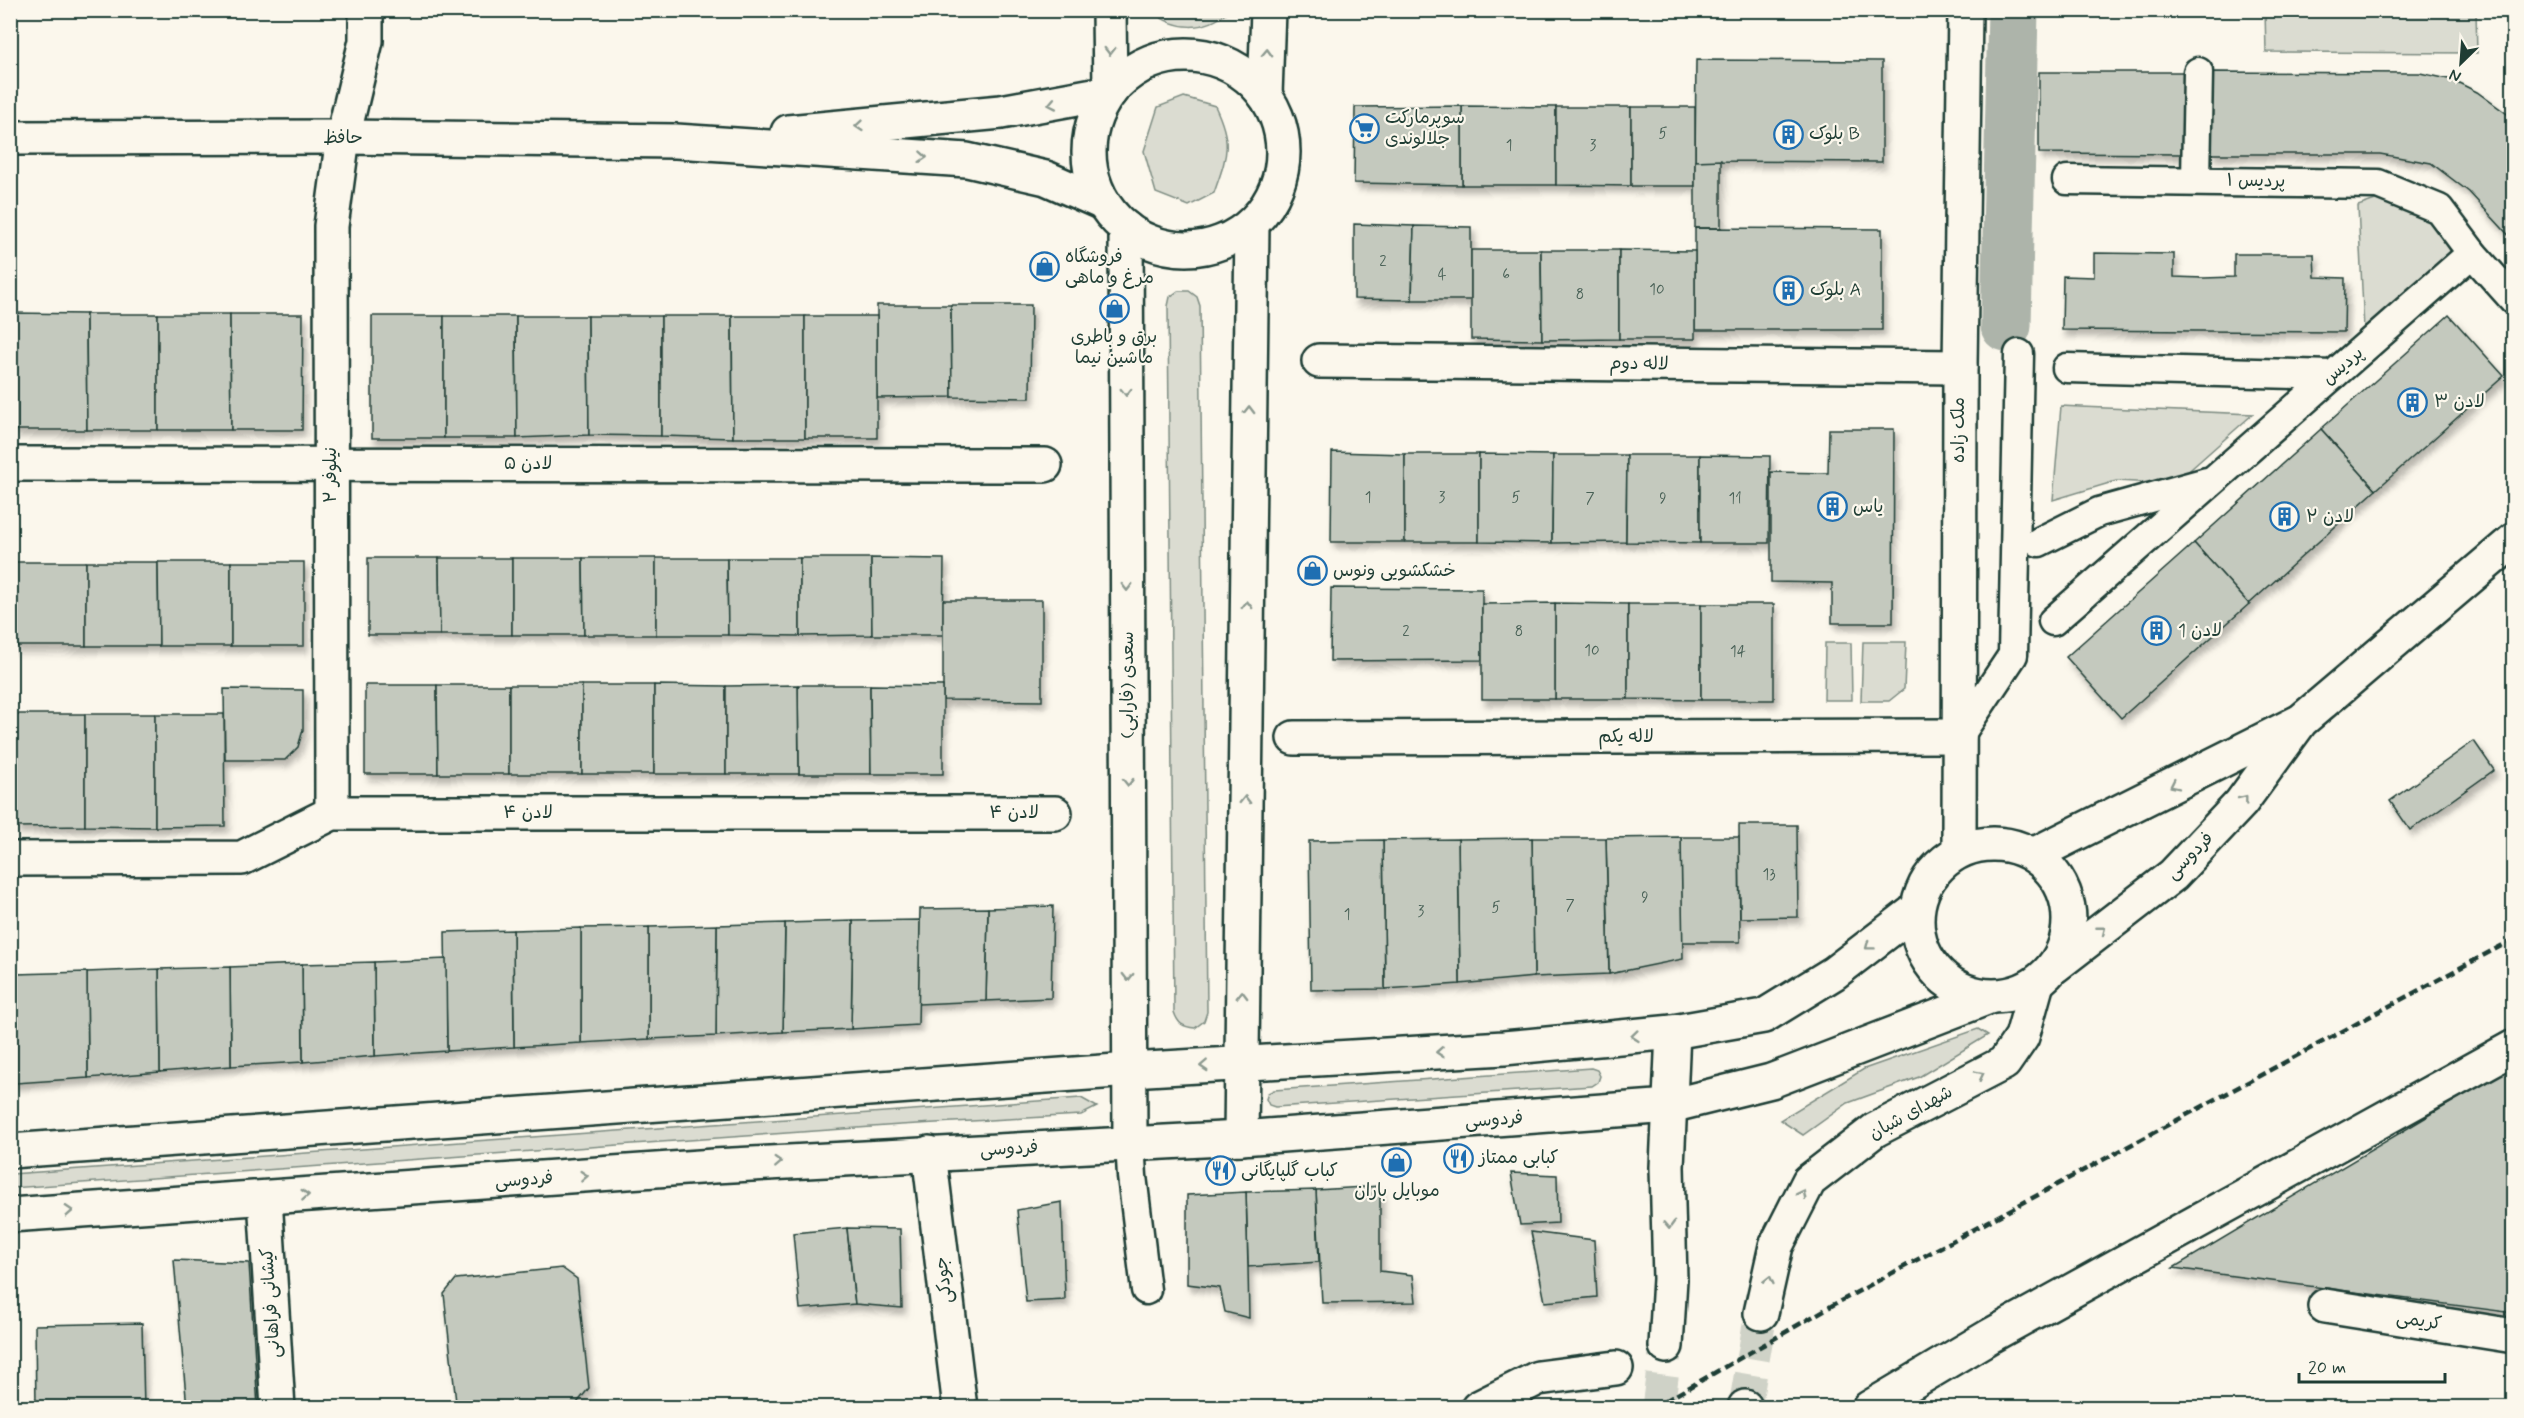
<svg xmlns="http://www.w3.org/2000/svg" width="2524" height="1418" viewBox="0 0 2524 1418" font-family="Mynerve,'Playpen Sans Arabic',sans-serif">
	<defs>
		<filter id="shadow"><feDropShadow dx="3.5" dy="6" stdDeviation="3" flood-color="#0004"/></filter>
	</defs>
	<rect width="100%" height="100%" fill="#fbf7ec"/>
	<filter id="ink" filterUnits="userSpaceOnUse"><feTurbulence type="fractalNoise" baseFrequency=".0167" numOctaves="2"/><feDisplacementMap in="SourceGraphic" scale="12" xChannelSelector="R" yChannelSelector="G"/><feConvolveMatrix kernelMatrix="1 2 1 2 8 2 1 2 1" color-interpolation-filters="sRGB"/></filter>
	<g filter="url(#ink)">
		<g fill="#dbdcd1" stroke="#7d8c82" stroke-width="1.5">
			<path d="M1151,11H1229C1205,32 1176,31 1151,11Z"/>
			<path d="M2265,11H2476L2477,53L2266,52Z"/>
			<path d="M1184,97L1215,106C1233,144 1227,155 1214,193L1189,206L1156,193L1144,151L1158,107Z"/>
			<path d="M2384,197L2433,223L2451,252L2364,330L2358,206Z"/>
			<path d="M1178,291H1189L1197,297L1200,306L1207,1012L1204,1021L1195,1028C1183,1027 1178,1024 1174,1012L1168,306L1170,297Z"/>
			<path d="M2061,406L2081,407L2253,414L2174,484L2116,481L2053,500Z"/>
			<path d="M1863,642H1906L1904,689L1889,701H1861Z"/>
			<path d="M1825,643H1851L1852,700H1824Z"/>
			<path d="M1978,1029L1988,1035L1919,1077L1848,1103L1803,1135L1780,1120L1864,1069Z"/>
			<path d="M1591,1068L1597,1070L1600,1076L1598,1082L1592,1086L1275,1107L1269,1105L1266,1099L1268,1093L1274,1090Z"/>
			<path d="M1081,1098L1097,1107L1081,1115L900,1125L11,1188V1174Z"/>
		</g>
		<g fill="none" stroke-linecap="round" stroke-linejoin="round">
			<path stroke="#adb4aa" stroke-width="51" d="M2006,326L2013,10"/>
		</g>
		<g fill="#c4c9be" stroke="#1f3d34" stroke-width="1.5" filter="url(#shadow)">
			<path d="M1696,60L1882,61V162L1695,161Z"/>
			<path d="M2039,72H2183V154L2039,153Z"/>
			<path d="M2211,72L2420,73L2453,80L2477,92L2514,119V241L2469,192L2431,163L2380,154H2211Z"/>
			<path d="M1462,106L1556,107V185H1462Z"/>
			<path d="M1462,106V185L1354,183L1355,107Z"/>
			<path d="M1556,107H1631V186L1556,185Z"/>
			<rect x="1631" y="107" width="64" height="79"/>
			<path d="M1721,160V228H1695V161Z"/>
			<path d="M1354,224L1414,226L1412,300L1354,299Z"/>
			<path d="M1414,226L1471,227V300H1412Z"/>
			<path d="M1695,228L1882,229V330H1695Z"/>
			<path d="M1471,250H1541L1542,340L1471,339Z"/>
			<path d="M1541,250H1619V339L1542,340Z"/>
			<path d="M1619,250L1695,251V339H1619Z"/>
			<path d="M2094,253L2174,254V277L2204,278L2234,277V254H2314L2315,277L2345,278L2344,332L2062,330L2063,276L2094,277Z"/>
			<path d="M877,305H951L952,397L877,398Z"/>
			<path d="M951,305H1031L1030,398L952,397Z"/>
			<path d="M14,313L86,314L87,430H14Z"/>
			<path d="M14,313V430H10V314Z"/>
			<path d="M86,314H158V430H87Z"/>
			<path d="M158,314H230L231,430H158Z"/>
			<path d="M230,314H303L302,430H231Z"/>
			<path d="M2449,315L2504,376L2376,490L2321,429Z"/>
			<rect x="372" y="316" width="72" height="122"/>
			<path d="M444,316H516L517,438H444Z"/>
			<path d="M516,316H588L589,435L517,438Z"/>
			<path d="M588,316H661V436L589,435Z"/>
			<path d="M661,316H732L733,438L661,436Z"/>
			<path d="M732,316H805V438H733Z"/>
			<rect x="805" y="316" width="72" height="122"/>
			<path d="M1829,429H1894L1893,623H1832V583L1771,582V472L1828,473Z"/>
			<path d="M2321,429L2376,490L2249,604L2194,543Z"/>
			<path d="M1332,452L1405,454V542H1331Z"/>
			<rect x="1405" y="454" width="74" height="88"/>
			<path d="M1479,454L1553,455L1552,543L1479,542Z"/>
			<path d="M1553,455H1627L1626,542L1552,543Z"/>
			<path d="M1627,455H1700V543L1626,542Z"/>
			<path d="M1700,455L1770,456L1769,543H1700Z"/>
			<path d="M2194,543L2249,604L2121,718L2066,657Z"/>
			<path d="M368,558H439L440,635H368Z"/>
			<path d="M439,558H512V635H440Z"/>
			<path d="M512,558H583L584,635H512Z"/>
			<path d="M583,558H656V635H584Z"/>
			<path d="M656,558H727L728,635H656Z"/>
			<path d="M727,558H800V636L728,635Z"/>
			<path d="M800,558H871L872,635L800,636Z"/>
			<path d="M871,558L944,559L943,635H872Z"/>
			<rect x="13" y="562" width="73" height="84"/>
			<path d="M86,562H158L159,646H86Z"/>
			<path d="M158,562H231V646H159Z"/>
			<rect x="231" y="562" width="73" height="84"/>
			<path d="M1331,588L1482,589V660L1330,661Z"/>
			<path d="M943,600H1042V701L943,700Z"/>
			<path d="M1555,603L1628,604V699H1555Z"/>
			<path d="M1555,603V699H1482V604Z"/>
			<path d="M1628,604H1701V700L1628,699Z"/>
			<rect x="1701" y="604" width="73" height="96"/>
			<path d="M365,685H437L438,774H365Z"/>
			<path d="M437,685H509V774H438Z"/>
			<rect x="509" y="685" width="73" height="89"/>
			<rect x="582" y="685" width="72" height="89"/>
			<path d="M654,685L726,686V774H654Z"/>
			<path d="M798,685H870L871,774H799Z"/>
			<path d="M798,685L799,774H726V686Z"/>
			<path d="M870,685L943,686V774H871Z"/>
			<path d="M224,689L303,690V730L298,747L285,760H225Z"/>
			<path d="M16,714H85V826L16,827Z"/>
			<path d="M85,714H155V827L85,826Z"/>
			<path d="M155,714H224L225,826L155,827Z"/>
			<path d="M2474,741L2494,770L2410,830L2390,801Z"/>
			<path d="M1739,825H1797L1798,917L1740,918Z"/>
			<path d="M1681,837H1739L1740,942H1682Z"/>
			<path d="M1681,837L1683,959L1609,974L1606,838Z"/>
			<path d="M1532,838H1606L1609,974L1534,977Z"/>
			<path d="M1532,838L1534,977L1460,984L1458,839Z"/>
			<path d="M1458,839L1460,984L1385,989L1383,840Z"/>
			<path d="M1383,840L1385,989L1311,990L1309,841Z"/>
			<path d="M1053,906L1051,998L986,1001L988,908Z"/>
			<path d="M988,908L986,1001L918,1004L920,909Z"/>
			<path d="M920,920L918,1025L851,1029L853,921Z"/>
			<path d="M853,921L851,1029L783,1032L785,923Z"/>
			<path d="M785,923L783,1032L716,1036L717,925Z"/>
			<path d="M717,925L716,1036L649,1039V927Z"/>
			<path d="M649,927V1039L581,1043V928Z"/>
			<path d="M581,928V1043L514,1047L513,930Z"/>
			<path d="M513,930L514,1047L447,1051L445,932Z"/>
			<path d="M446,959L447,1051L375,1056L374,962Z"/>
			<path d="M374,962L375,1056L303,1062L302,964Z"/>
			<path d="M302,964L303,1062L231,1066L230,967Z"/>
			<path d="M230,967L231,1066L160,1072L159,969Z"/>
			<path d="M159,969L160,1072L88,1078L87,972Z"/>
			<path d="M87,972L88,1078L16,1083V974Z"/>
			<rect x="10" y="974" width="6" height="109"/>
			<path d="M2514,1065V1313L2173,1268Z"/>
			<path d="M1511,1173L1557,1175L1558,1223L1520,1225Z"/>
			<path d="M1380,1186V1271L1413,1275L1416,1302L1322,1303L1316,1190Z"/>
			<path d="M1316,1190L1319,1262L1248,1267L1246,1192Z"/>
			<path d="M1246,1192L1248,1267L1249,1318L1225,1312L1220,1288L1187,1284V1195Z"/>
			<path d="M1062,1202L1065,1300L1026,1302L1017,1210Z"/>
			<path d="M847,1228L855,1304L800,1309L793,1233Z"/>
			<path d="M847,1228L900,1229L902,1308L855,1304Z"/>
			<path d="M1531,1232L1594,1240L1597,1297L1545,1302Z"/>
			<path d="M174,1260L249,1263L258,1408H187Z"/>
			<path d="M562,1268L577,1279L589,1388L577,1403L531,1408H463L456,1402L444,1294L456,1279Z"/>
			<path d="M142,1323L144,1408H36L35,1325Z"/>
		</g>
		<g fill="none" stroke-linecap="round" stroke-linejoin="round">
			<g stroke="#cfd2c7" stroke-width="33" stroke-dasharray="33 16" stroke-linecap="butt">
				<path d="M1745,1407L1761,1313"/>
				<path d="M1658,1408L1666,1346"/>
			</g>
			<defs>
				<g id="service">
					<path d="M2067,180L2378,184L2439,209L2472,253L2514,300"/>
					<path d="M2196,180L2198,72"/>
					<path d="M2067,368L2333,375"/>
					<path d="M2039,542L2099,512L2207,482"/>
					<path d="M2053,621L2472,253"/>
					<path d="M1959,736L2013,655L2019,354"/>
					<path d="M1130,1142L1132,1176L1146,1290"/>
				</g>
				<g id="minor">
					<path d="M1319,361L1960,367"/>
					<path d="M10,464L1045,465"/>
					<path d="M1294,738L1959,736"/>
					<path d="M332,813L331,226L343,137L366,41V10"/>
					<path d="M1959,850L1960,367L1965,10"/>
					<path d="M10,859L242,858L332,813H1055"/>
					<path d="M929,1153L960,1408"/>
					<path d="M265,1198L278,1408"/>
					<path d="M2325,1306L2514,1336"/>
					<path d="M1478,1408L1538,1378L1616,1368"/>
					<path d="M1869,1408L1990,1336L2514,1047"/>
				</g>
				<g id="tertiary">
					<circle cx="1186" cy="152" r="97"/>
					<path d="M1265,95L1268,10"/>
					<path d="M788,132L1001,112L1110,92L1109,10"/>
					<path d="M10,138L343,137L676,141L967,160L1046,178L1103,203"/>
					<path d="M1126,228L1130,1142"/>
					<circle cx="1993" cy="920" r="76"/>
					<path d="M2033,855L2297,723"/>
					<path d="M2055,966L2173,875L2241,803L2301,721L2514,540"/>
					<path d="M1241,1138L1252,224"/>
					<path d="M10,1151L1130,1070L1504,1048L1673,1032L1764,1016L1834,973L1916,910"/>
					<path d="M10,1215L714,1166L1241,1138L1670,1106L1771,1081L1989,997"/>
					<path d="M1761,1313L1776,1246L1809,1181L1875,1130L2004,1063L2022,1037L2037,983"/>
					<path d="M1666,1346L1670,1279L1667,1167L1673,1032"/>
					<path d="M1745,1408V1407"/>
				</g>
			</defs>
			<use href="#service" stroke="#1f3d34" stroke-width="33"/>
			<use href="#minor" stroke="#1f3d34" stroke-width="38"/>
			<use href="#tertiary" stroke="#1f3d34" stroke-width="38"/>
			<use href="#service" stroke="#fbf7ec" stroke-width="28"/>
			<use href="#minor" stroke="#fbf7ec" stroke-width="33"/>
			<use href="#tertiary" stroke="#fbf7ec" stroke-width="33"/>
			<path stroke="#1f3d34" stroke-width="4.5" stroke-dasharray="9 4.5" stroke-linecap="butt" d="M1653,1408L1833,1305L2514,939"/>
		</g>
		<defs><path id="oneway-chevron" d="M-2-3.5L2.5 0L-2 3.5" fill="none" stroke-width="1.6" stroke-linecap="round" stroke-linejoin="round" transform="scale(1.5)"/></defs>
		<g stroke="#8d9a90">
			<use href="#oneway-chevron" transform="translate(1110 51) rotate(90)"/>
			<use href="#oneway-chevron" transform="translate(1267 53) rotate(-88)"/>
			<use href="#oneway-chevron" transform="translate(1052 104) rotate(169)"/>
			<use href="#oneway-chevron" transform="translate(859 126) rotate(175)"/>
			<use href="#oneway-chevron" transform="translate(923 157) rotate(4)"/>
			<use href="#oneway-chevron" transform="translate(1126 392) rotate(90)"/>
			<use href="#oneway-chevron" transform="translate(1249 410) rotate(-89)"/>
			<use href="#oneway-chevron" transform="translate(1127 587) rotate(90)"/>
			<use href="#oneway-chevron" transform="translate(1247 605) rotate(-89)"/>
			<use href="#oneway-chevron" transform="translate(1128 782) rotate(89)"/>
			<use href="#oneway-chevron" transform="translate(2174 785) rotate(154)"/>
			<use href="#oneway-chevron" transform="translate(2244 799) rotate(-52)"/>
			<use href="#oneway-chevron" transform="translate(1245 800) rotate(-89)"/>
			<use href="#oneway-chevron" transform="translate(2102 930) rotate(-38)"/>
			<use href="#oneway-chevron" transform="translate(1869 946) rotate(143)"/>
			<use href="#oneway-chevron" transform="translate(1128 977) rotate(90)"/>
			<use href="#oneway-chevron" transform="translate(1242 995) rotate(-89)"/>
			<use href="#oneway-chevron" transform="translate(1635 1036) rotate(174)"/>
			<use href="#oneway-chevron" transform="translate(1440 1052) rotate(176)"/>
			<use href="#oneway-chevron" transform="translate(1204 1066) rotate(177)"/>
			<use href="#oneway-chevron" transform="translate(1980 1075) rotate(-27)"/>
			<use href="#oneway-chevron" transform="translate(778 1162) rotate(-3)"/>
			<use href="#oneway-chevron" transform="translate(584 1176) rotate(-4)"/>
			<use href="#oneway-chevron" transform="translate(1802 1194) rotate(-63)"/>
			<use href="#oneway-chevron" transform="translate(305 1195) rotate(-4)"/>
			<use href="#oneway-chevron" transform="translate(69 1211) rotate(-4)"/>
			<use href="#oneway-chevron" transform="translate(1669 1225) rotate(88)"/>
			<use href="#oneway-chevron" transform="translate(1769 1280) rotate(-77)"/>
		</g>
	</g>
	<defs>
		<symbol id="supermarket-ring" viewBox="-11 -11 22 22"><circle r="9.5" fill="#fbf7ec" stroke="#1f6fb2" stroke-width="1.5"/><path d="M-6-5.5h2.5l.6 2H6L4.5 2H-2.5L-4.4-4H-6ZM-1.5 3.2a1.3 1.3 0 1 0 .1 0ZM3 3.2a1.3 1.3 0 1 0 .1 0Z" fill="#1f6fb2"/></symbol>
		<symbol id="building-ring" viewBox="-11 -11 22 22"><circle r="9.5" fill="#fbf7ec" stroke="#1f6fb2" stroke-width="1.5"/><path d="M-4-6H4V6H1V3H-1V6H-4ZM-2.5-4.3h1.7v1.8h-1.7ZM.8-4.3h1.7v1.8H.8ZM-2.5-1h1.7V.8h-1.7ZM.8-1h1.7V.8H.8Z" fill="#1f6fb2"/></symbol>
		<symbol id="shop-ring" viewBox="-11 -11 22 22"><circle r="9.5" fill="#fbf7ec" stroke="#1f6fb2" stroke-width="1.5"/><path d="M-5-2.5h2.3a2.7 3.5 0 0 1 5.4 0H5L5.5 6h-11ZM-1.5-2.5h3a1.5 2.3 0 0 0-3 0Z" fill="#1f6fb2"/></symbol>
		<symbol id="restaurant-ring" viewBox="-11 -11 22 22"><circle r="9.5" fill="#fbf7ec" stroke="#1f6fb2" stroke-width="1.5"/><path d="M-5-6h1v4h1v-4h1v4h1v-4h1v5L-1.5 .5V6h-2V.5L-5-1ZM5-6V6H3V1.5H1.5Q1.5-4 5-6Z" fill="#1f6fb2"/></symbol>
	</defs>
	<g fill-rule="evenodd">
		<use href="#supermarket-ring" x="1348" y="112" width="33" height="33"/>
		<use href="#building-ring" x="1772" y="118" width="33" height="33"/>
		<use href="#shop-ring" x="1028" y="250" width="33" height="33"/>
		<use href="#building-ring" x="1772" y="274" width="33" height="33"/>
		<use href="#shop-ring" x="1098" y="292" width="33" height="33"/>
		<use href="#building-ring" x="2396" y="386" width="33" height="33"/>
		<use href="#building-ring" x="1816" y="490" width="33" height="33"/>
		<use href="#building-ring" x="2268" y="500" width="33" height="33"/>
		<use href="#shop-ring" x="1296" y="554" width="33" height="33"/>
		<use href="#building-ring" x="2140" y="614" width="33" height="33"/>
		<use href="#restaurant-ring" x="1442" y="1142" width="33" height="33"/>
		<use href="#shop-ring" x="1380" y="1146" width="33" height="33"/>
		<use href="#restaurant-ring" x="1204" y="1154" width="33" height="33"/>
	</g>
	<g text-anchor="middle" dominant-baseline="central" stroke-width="4.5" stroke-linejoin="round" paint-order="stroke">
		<g font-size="15" fill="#486056">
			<text x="1663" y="134">5</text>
			<text x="1509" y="146">1</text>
			<text x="1593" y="146">3</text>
			<text x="1383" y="262">2</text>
			<text x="1442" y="275">4</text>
			<text x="1506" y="275">6</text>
			<text x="1657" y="290">10</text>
			<text x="1580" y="295">8</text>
			<text x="1368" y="498">1</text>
			<text x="1442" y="498">3</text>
			<text x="1516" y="498">5</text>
			<text x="1590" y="499">7</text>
			<text x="1663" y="499">9</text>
			<text x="1735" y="499">11</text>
			<text x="1406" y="632">2</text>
			<text x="1519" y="632">8</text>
			<text x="1592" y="651">10</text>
			<text x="1738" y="652">14</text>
			<text x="1769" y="875">13</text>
			<text x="1645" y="898">9</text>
			<text x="1570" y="906">7</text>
			<text x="1496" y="908">5</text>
			<text x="1421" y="912">3</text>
			<text x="1347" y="915">1</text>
		</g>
		<g font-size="18" fill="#1f3d34" stroke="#fbf7ec" text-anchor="start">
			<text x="1385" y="118">سوپرمارکت<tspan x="1385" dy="21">جلالوندی</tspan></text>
			<text x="1809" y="134">بلوک B</text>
			<text x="1065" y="257">فروشگاه<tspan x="1065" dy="21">مرغ و ماهی</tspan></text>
			<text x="1810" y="290">بلوک A</text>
			<text x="1114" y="337" text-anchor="middle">برق و باطری<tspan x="1114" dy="21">ماشین نیما</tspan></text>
			<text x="2434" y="402">لادن ۳</text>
			<text x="1853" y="507">یاس</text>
			<text x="2306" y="517">لادن ۲</text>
			<text x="1333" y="571">خشکشویی ونوس</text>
			<text x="2178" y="631">لادن 1</text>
			<text x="1479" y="1158">کبابی ممتاز</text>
			<text x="1241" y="1171">کباب گلپایگانی</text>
			<text x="1397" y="1191" text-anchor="middle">موبایل باران</text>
		</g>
		<g font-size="18" fill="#1f3d34" stroke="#fbf7ec">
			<text x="343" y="138">حافظ</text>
			<text transform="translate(2256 181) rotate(1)">پردیس ۱</text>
			<text transform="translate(1639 364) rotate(1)">لاله دوم</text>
			<text transform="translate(2343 366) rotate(-41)">پردیس</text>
			<text transform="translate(1959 430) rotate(-90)">ملک زاده</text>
			<text x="528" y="464">لادن ۵</text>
			<text transform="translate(331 475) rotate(-90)">نیلوفر ۲</text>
			<text transform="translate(1128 685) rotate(-90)">سعدی (فارابی)</text>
			<text x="1626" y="737">لاله یکم</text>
			<text x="528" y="813">لادن ۴</text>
			<text x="1014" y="813">لادن ۴</text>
			<text transform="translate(2190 856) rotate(-45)">فردوسی</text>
			<text transform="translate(1911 1113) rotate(-29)">شهدای شبان</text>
			<text transform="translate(1494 1120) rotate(-4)">فردوسی</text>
			<text transform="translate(1009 1149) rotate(-3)">فردوسی</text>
			<text transform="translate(524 1180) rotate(-4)">فردوسی</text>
			<text transform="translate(944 1280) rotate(-97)">جودکی</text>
			<text transform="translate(271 1303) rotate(-94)">کیشانی فراهانی</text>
			<text transform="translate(2419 1321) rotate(9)">کریمی</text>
		</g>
	</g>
	<rect width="2524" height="1418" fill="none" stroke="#fbf7ec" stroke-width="36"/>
	<rect x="18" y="18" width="2488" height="1382" fill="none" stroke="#1f3d34" stroke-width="2" filter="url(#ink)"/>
	<g transform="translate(2461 63) rotate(205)" stroke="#fbf7ec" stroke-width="4.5" paint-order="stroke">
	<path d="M0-4.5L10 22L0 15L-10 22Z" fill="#1f3d34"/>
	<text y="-9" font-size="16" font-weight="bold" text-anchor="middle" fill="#1f3d34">N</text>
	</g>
	<path d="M2299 1373v9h146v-9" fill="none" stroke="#1f3d34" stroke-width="3"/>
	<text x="2308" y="1373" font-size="18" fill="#1f3d34" stroke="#fbf7ec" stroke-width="4.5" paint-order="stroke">20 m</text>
</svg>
